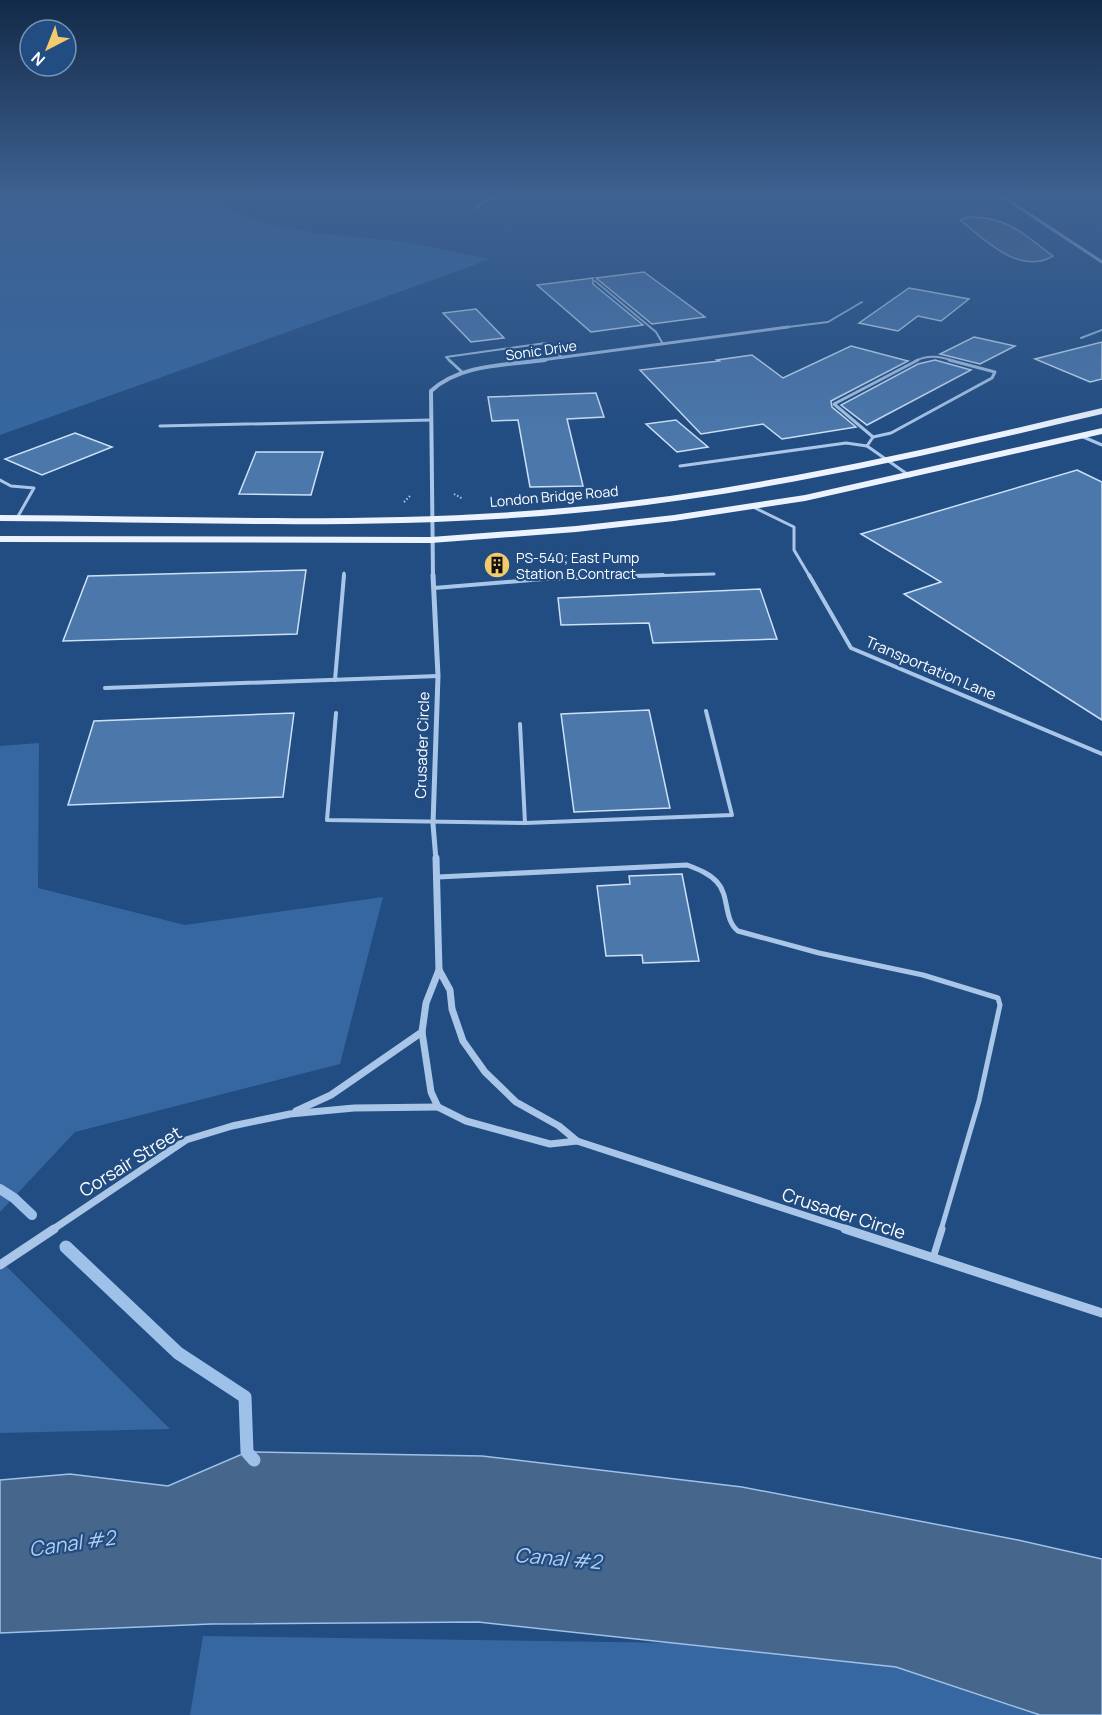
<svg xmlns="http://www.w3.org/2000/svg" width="1102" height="1715" viewBox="0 0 1102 1715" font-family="Manrope,sans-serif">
	<rect width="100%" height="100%" fill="#224d82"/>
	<g fill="#3667a0">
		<path d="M0,196H190L219,204L261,222L314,233L406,242L491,259L0,435Z"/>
		<path d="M39,743L38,888L185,925L383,897L340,1064L75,1132L0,1212V746Z"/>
		<path d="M0,1260L170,1429L0,1433Z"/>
		<path d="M203,1636L879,1646L1057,1715H190Z"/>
	</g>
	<g fill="#46668c" stroke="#9dc1e9" stroke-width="1.5">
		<path d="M968,217C1007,216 1023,234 1053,256C1020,276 985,240 960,220Z"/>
		<path d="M247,1452L482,1456L742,1487L1018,1540L1102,1559V1715H1040L896,1667L478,1622L211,1624L0,1633V1480L70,1474L168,1486Z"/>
	</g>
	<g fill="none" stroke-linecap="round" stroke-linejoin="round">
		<path stroke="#9dc1e9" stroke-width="10" d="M0,1189L14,1198L32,1215"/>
		<path stroke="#9dc1e9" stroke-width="13" d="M66,1247L178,1353L245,1397L247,1452L254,1460"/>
	</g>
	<g fill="#4b77ab" stroke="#cde0f6" stroke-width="1.5">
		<path d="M644,272L705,317L652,324L596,278Z"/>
		<path d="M593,278V284L643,325L591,332L537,285Z"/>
		<path d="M909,288L969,299L941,321L918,316L898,331L859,323Z"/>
		<path d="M476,309L504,338L471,342L443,313Z"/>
		<path d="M974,337L1015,346L980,364L940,354Z"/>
		<path d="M1102,342V379L1090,382L1035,359Z"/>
		<path d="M851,346L908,361L831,401L832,407L856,427L782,439L763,424L701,434L640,370L719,361L717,360L752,355L783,378Z"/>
		<path d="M935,360L971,370L867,425L841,405L918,364Z"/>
		<path d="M596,393L604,417L567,419L583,486L530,487L518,420L492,421L488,397Z"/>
		<path d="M676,420L708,447L677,452L646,424Z"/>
		<path d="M75,433L112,447L42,475L5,459Z"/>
		<path d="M256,452H323L311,495L239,494Z"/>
		<path d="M1077,470L1102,482V720L904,594L941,582L861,534Z"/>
		<path d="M306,570L297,634L63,641L88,576Z"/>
		<path d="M760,589L777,639L653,643L649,623L561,625L558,598Z"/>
		<path d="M649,710L670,808L574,812L561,714Z"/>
		<path d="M294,713L283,797L68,805L94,721Z"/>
		<path d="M682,874L699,961L643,963L642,955L606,956L597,886L630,884L629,876Z"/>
	</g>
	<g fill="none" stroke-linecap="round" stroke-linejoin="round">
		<g stroke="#a9c6e8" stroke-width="2" stroke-dasharray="1.5 2" stroke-linecap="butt">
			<path d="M454,494L463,499"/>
			<path d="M404,502L410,496"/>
		</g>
		<g stroke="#a9c6e8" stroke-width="2">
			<path d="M476,208L493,196"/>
			<path d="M595,281L656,332L663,344"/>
			<path d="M788,327L828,322L862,302"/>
			<path d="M1081,338L1102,330"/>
			<path d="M450,361L446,357L546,343L563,358"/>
			<path d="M915,361C930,354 940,357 955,361"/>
		</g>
		<g stroke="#a9c6e8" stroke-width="3">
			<path d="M449,360L462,372"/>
			<path d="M160,426L431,420"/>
			<path d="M1081,436L1102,445"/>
			<path d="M873,437L867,446L910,476"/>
			<path d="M873,437L834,404L918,360"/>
			<path d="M873,437L891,433L992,378L995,372L949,360"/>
			<path d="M680,466L846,443L867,446"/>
			<path d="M0,480L11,486L34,488L17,518"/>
			<path d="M753,507L794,527V550L810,577"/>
			<path d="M344,577V573"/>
			<path d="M612,577L714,574"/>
		</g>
		<g stroke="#a9c6e8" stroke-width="4">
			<path d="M809,575L851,648L1102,754"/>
			<path d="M434,588L543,579L663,575"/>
			<path d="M335,680L344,575"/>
			<path d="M105,688L438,676"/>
			<path d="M336,713L327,820L525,823L732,815L706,711"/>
			<path d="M520,724L525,823"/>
		</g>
		<path stroke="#a9c6e8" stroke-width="5" d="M438,877L687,865C697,869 709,873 717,882C730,896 723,919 738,931L819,953L923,975L998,998L1000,1005L979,1101L941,1230"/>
		<path stroke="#a9c6e8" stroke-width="7" d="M933,1258L942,1229"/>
		<g stroke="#a9c6e8" stroke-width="3">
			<path d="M1002,196L1102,262"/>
			<path d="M534,361L788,327"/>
		</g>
		<path stroke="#a9c6e8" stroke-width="4" d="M433,577L431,391C460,364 507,365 545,360"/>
		<path stroke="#a9c6e8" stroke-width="5" d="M433,575L438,676L433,824L436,860"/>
		<g stroke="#a9c6e8" stroke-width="7">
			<path d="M436,858L439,970"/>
			<path d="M439,970L450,990L452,1009L463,1041L485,1072L516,1102L559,1126L577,1141L550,1144L466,1121L438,1107L431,1092L422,1032L426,1003Z"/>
			<path d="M296,1111L331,1095L422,1032"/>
			<path d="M577,1141L850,1230"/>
			<path d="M52,1230L186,1140L232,1126L290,1114L354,1108L438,1107"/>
		</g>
		<g stroke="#a9c6e8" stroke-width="9">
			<path d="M845,1229L1102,1313"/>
			<path d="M0,1265L54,1229"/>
		</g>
		<g fill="#ecf3fe" fill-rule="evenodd">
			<path d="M1102,408V414C928,455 754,496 575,513C385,531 191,522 0,521V515C191,516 384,525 575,507C754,490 928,449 1102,408Z"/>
			<path d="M1102,428V434L805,501L674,521L576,532L431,543L0,542V536L431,537L576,526L674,515L805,495Z"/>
		</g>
	</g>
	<linearGradient id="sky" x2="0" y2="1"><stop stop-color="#132a48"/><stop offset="0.45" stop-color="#3e6292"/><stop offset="1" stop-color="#3e6292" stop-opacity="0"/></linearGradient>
	<rect width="1102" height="436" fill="url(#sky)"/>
	<defs>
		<symbol id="building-disc" viewBox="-11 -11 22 22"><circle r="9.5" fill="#f4cb6c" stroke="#224d82"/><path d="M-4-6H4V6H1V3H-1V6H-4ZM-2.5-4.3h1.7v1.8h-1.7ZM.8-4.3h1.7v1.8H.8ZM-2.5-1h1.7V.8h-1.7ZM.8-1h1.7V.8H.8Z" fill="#111"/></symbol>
	</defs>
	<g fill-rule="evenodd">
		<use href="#building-disc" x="482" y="550" width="30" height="30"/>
	</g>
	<g text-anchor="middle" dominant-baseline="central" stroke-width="4.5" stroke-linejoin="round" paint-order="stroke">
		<g font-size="14" fill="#fff" stroke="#224d82">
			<text transform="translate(541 350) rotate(-8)">Sonic Drive</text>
			<text transform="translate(554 496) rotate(-5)">London Bridge Road</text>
		</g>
		<g font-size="14" fill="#fff" stroke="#224d82" text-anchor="start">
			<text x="516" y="557">PS-540; East Pump<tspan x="516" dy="16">Station B Contract</tspan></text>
		</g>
		<g font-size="15" fill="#fff" stroke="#224d82">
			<text transform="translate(931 668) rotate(23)">Transportation Lane</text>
			<text transform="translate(422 745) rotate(-88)">Crusader Circle</text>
		</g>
		<g font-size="18" fill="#fff" stroke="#224d82">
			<text transform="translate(130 1161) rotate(-32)">Corsair Street</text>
			<text transform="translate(844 1213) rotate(18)">Crusader Circle</text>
		</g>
		<g font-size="20" font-style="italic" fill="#b5d0ef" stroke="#224d82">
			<text transform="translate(72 1543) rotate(-8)">Canal #2</text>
			<text transform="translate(558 1558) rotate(5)">Canal #2</text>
		</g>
	</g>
	<g transform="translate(48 48) rotate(222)"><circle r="28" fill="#224d82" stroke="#7a94b4" stroke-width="1.5"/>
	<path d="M0-4.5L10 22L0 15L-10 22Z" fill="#f4cb6c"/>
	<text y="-9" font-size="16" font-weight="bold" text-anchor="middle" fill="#ffffff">N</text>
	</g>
</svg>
